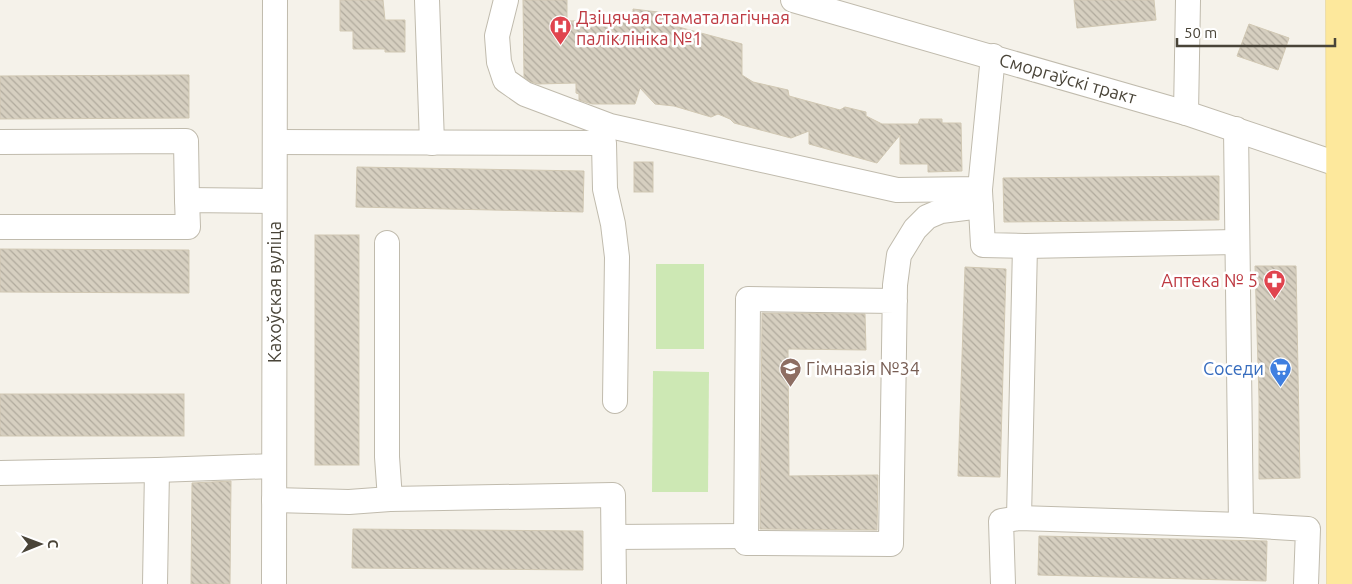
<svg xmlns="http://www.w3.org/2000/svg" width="1352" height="584" viewBox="0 0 1352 584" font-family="Ubuntu,sans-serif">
	<defs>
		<pattern id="building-back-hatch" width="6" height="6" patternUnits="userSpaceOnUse" patternTransform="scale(1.25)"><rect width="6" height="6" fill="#d6cfc0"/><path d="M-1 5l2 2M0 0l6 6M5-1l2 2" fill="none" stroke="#b0aa9d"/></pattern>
	</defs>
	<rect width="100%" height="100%" fill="#f5f2ea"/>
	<g fill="#cde8b4">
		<rect x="656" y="264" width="48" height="85"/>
		<path d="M653,371L709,372L708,492H652Z"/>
	</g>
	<g fill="url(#building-back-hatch)" stroke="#d1c8b3">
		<path d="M340,0H383L385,20H405V52H385V49H353V31H340Z"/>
		<path d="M523,0H567V21L633,20V9L675,14L671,25L742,44V75L753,82L788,90L789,96L840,110L845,107L866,112V116L882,124H918L920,119H942V123H961L962,171L928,172V164H900V135L877,163L809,144V131L791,138L734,123L730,119L718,114L711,117L674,106L655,104L640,88L635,104H592L579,100V94L576,93V83L538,84L531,82L524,77Z"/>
		<path d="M1074,0H1154L1156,20L1077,28Z"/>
		<path d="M1249,24L1289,38L1278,70L1237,56Z"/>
		<path d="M189,75V118L0,119V76Z"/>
		<rect x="634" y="162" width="19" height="30"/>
		<path d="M357,167L584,171L583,212L356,207Z"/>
		<path d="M1219,176V220L1004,222L1003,178Z"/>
		<rect x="315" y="235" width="44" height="230"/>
		<path d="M0,249L189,250V293L0,292Z"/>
		<path d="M1255,266H1296L1300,478L1259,479V398Z"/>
		<path d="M965,267L1006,269L1000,477L958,476Z"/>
		<path d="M762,313L865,314L866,350L788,349L789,476L878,475L877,530L760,529Z"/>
		<rect x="0" y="394" width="184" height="42"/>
		<path d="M231,481L230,584H191L192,483Z"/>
		<path d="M353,529L583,531V570L352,568Z"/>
		<path d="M1039,536L1267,541L1266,581L1038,575Z"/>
	</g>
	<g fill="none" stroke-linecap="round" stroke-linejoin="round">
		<defs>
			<g id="minor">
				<path d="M427,0L432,143"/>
				<path d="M506,0L497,36L499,62L505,80L525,94L610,126L897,190L980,189L993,56"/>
				<path d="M793,0L1186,113L1352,169"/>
				<path d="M1186,113L1188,0"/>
				<path d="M1236,129L1241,525L1308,529L1306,584"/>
				<path d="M0,142L186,141L187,200"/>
				<path d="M275,142L604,143L605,189L613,224L617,257L615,401"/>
				<path d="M980,191L983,245L1025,246L1236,242"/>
				<path d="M0,227H188L187,200L274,201"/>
				<path d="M387,243V457L390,499"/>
				<path d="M895,301L748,299L746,543L891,544L895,285L899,255L915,229L927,217L941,211L981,206"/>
				<path d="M0,473L157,470L274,466"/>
				<path d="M274,500L349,502L390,499L613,495L614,584"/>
				<path d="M1019,518L1025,246"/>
				<path d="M614,537L747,536"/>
				<path d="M155,584L157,470"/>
				<path d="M274,584L275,0"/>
				<path d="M1003,584L1001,521L1019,518L1241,525"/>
			</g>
			<path id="major" d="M1340,0L1341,584"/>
		</defs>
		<use href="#minor" stroke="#c0bbad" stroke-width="26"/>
		<use href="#major" stroke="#e3c86b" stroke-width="29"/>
		<use href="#minor" stroke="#fff" stroke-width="24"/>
		<use href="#major" stroke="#fde89c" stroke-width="28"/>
	</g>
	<defs>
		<symbol id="hospital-pin" viewBox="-11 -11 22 30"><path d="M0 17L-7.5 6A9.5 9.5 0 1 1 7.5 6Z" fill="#e0444e" stroke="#fff"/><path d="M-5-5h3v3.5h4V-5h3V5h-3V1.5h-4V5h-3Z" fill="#fff"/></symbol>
		<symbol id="pharmacy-pin" viewBox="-11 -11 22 30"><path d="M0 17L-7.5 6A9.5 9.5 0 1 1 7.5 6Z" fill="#e0444e" stroke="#fff"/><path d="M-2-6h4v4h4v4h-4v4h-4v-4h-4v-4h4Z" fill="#fff"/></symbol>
		<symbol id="school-pin" viewBox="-11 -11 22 30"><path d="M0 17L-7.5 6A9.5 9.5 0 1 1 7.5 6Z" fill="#8d6e63" stroke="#fff"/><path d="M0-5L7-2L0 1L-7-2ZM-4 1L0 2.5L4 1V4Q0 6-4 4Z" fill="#fff"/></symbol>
		<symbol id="supermarket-pin" viewBox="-11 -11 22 30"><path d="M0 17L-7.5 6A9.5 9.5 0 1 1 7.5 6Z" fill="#3f7fe0" stroke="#fff"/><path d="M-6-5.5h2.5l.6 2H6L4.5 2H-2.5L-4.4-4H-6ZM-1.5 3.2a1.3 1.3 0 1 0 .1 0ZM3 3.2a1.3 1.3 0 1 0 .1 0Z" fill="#fff"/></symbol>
	</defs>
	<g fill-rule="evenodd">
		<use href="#hospital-pin" x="548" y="14" width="25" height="34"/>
		<use href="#pharmacy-pin" x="1262" y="268" width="25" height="34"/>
		<use href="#school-pin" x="778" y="356" width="25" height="34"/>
		<use href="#supermarket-pin" x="1268" y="356" width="25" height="34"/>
	</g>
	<g text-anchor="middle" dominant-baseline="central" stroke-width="5" stroke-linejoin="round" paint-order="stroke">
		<g font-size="18" fill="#be3a42" stroke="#fff" text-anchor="start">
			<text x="576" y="17">Дзіцячая стаматалагічная<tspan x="576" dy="21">паліклініка №1</tspan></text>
			<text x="1258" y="280" text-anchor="end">Аптека № 5</text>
		</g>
		<g font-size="18" fill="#494438" stroke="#fff">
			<text transform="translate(1068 78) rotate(16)">Сморгаўскі тракт</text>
			<text transform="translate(274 292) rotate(-90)">Кахоўская вуліца</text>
		</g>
		<g font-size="18" fill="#785e54" stroke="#fff" text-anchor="start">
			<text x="806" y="368">Гімназія №34</text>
		</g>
		<g font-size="18" fill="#366cbe" stroke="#fff" text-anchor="end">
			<text x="1264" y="368">Соседи</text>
		</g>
	</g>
	<g transform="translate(40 544) rotate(89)" stroke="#ffffff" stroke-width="4" paint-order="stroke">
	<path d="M0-4L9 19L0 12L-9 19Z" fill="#494438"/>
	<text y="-8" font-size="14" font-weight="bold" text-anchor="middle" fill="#494438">С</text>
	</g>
	<path d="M1177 38v8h158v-8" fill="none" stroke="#494438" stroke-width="2.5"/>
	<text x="1184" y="38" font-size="15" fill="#494438" stroke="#ffffff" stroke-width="4" paint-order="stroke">50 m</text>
</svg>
